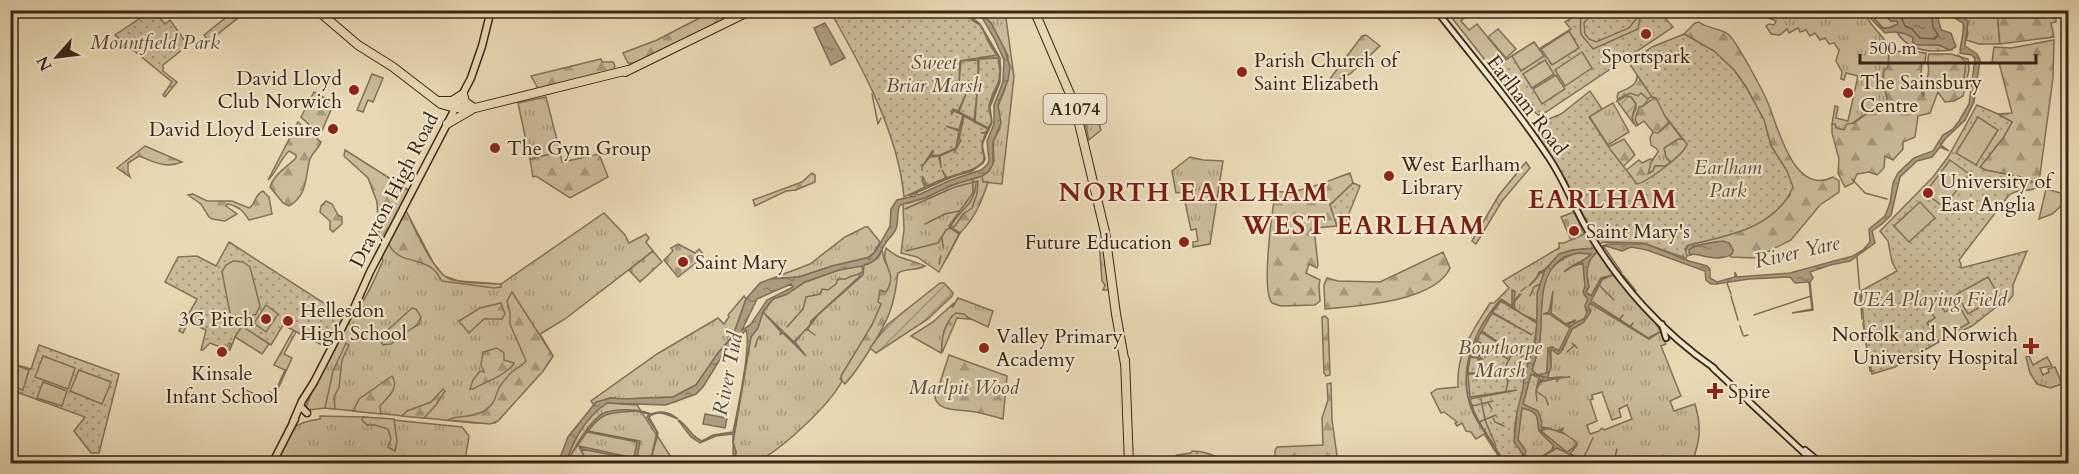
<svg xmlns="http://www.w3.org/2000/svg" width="2079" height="474" viewBox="0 0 2079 474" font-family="Cardo,serif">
	<defs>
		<pattern id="grass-tufts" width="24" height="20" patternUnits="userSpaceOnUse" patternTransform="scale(1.5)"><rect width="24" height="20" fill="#cabb99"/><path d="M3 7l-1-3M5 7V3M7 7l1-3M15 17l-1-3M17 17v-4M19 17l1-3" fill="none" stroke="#a5987c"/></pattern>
		<pattern id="forest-firs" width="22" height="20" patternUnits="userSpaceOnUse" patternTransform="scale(1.5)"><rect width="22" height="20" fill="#cabb99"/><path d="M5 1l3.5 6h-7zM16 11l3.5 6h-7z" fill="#a5987c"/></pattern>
		<pattern id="cemetery-stones" width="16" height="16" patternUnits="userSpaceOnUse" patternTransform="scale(1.5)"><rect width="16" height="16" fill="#cabb99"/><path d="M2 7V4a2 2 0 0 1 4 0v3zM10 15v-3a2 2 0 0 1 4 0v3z" fill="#a5987c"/></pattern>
		<pattern id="park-dots" width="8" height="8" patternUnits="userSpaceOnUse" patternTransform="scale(1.5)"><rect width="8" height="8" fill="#cabb99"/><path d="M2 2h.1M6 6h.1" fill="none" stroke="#a5987c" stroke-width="1.8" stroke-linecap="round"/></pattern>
		<pattern id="garden-furrows" width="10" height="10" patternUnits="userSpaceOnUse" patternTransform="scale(1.5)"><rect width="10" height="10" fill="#cabb99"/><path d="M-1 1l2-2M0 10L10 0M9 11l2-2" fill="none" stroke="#a5987c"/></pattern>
		<pattern id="water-ripples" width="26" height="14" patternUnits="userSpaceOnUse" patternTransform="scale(1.5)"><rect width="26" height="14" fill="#ac9c7f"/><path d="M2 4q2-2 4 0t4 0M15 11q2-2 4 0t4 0" fill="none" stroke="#8d7f67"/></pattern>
	</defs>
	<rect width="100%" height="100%" fill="#e8d9b4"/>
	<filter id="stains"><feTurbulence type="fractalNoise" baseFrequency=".00333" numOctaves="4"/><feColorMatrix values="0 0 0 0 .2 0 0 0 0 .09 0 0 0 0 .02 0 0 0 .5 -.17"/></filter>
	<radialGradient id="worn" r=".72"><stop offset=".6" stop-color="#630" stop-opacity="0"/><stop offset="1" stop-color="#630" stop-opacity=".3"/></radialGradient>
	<g fill="url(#grass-tufts)" stroke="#827158" stroke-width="1.5" fill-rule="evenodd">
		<path d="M1787,10L1864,11C1873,36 1894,34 1888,68L1884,70C1883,75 1882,81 1883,85C1886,95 1890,100 1885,109L1862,116L1844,130L1836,128L1835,124H1832L1835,106L1838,107L1836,118L1848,121L1858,76L1846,73L1844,80L1841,79L1842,72L1836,61L1839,50L1834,43L1829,44L1825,38L1820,40L1815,33L1810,36L1806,30L1800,32L1798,28L1789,33L1787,29L1780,35L1771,34L1766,26L1769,24L1774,25L1776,21L1768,18L1763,11H1781L1785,14Z"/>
		<path d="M978,11H1005L1014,77L1002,184L983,182L982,176L989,171L994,161L993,142L1000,128L998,106L1005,89L1008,56L991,23Z"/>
		<path d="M1953,11H1997L2000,44H1979L1966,40L1968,33L1963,17Z"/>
		<path d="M1630,93H1641L1649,98C1644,107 1631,114 1638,125L1636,126L1632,120C1633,109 1641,109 1631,97H1624L1617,101L1618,99Z"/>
		<path d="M546,97L560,152L530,159L518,103Z"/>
		<path d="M1091,102L1093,110L1097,109L1096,114L1101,130L1089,140L1081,105Z"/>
		<path d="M1613,103L1629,132L1608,145L1589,116Z"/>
		<path d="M1670,123L1683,140L1670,144L1669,161L1671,162L1665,166H1655L1653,171L1648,174L1650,164L1658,152L1657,149L1651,145L1650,138L1653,132H1659Z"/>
		<path d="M1190,157L1203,160L1223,161L1210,244L1193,247V242L1198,241L1196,229L1191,230L1183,192L1176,193L1172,171Z"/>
		<path d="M1526,162L1530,168L1502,201L1476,244L1472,241L1499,195Z"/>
		<path d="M973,179V193L949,226L960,233L939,272L917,257L901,253L904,230L903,203H909L960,182Z"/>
		<path d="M405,209L434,264L444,276L459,281L501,284L604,213L625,235L629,243L646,234L649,238L646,242L653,251L565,319L540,334L553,356L543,371L495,423H474L325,408L309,410L306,407C318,373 337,335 359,307C369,294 376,275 383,261L381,255Z"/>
		<path d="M865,227H868L880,242L874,253L866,259L832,266L799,277L775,279L773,278L810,264L845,237Z"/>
		<path d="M1584,234L1596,248L1573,250L1560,254L1543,271L1544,274L1539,288L1537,321L1523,389L1518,407V463H1503L1484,434L1476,439L1471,432L1466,431L1462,423L1457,426L1455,423L1457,422L1444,412L1441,413L1431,393L1437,389L1458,387C1456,352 1473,331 1490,303H1494L1509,288L1503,281L1559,248V243H1564Z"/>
		<path d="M1099,242H1104L1105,265L1110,290H1103L1105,285L1102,281Z"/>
		<path d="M882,250L884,259L892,275L891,282L872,325L840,379L842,381C829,406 782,449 757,462C751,465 741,463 734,463L736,452L733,442L751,336L758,327L763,312L773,299L787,294L805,282L839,270L868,264L878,258Z"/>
		<path d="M1597,251L1613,275L1656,323L1666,344L1661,346L1681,396L1670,401L1674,411L1695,404C1702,428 1700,440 1692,463H1535L1536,461L1532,463H1521L1525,456L1524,448L1518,440V435L1522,408C1541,413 1536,415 1539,431L1554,445L1552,449L1557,448L1563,450L1540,431L1549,428L1540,427L1541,422L1536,410L1523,404L1531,374L1537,377H1545L1540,381L1537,387L1540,382L1563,377L1547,378L1551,367V349L1558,354L1563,349L1572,329L1581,324L1591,311L1588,307L1590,303L1633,329L1591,301L1603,278H1601L1591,296L1586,292L1589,287C1585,273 1585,261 1597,251ZM1602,392L1612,420L1621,417L1619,409L1627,405L1632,419L1604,430L1602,428L1599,431L1590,434L1587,425L1597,421L1590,400L1593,399L1592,395Z"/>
		<path d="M1578,253L1591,254C1583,263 1573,264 1564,272L1573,266L1583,263L1585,286L1584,295L1588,299L1585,306L1587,313L1584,319C1566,326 1568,337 1559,351L1552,347L1548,348L1547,373L1538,375L1532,371C1535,360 1539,350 1540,339C1544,302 1533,265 1578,253Z"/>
		<path d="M744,296L746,299L733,336L718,353L696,385L673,397L624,399L609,398L594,405L591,401L657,354L718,318L724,324L729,317L728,315Z"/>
		<path d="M958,298L993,311L988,327L967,317L952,316L944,331L941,353L911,336L933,322L953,304L952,308Z"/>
		<path d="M293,331L296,332L284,354L292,358L272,402L242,392L243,389L263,397H267L269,392L274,394L285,370L274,365Z"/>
		<path d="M2029,356L2033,365L2047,357L2052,366L2040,368L2043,375L2049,372L2048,369L2055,367L2062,384L2050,388L2037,384L2030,373L2026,357Z"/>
		<path d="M607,403L637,405L675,463L566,464C573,440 586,417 607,403Z"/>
		<path d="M320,416L363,417L462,427L469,436L466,454L467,463L273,464C288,436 286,423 320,419Z"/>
	</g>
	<g fill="url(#forest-firs)" stroke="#827158" stroke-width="1.5">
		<path d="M713,11H743L635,63H628L623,53L657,40Z"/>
		<path d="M1460,11L1465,17L1461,21L1469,30L1477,24L1531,90L1539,115L1524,102H1518L1452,18Z"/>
		<path d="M1872,11L1883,14L1891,21H1897L1898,24L1889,28H1883L1873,17Z"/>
		<path d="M1997,11H2055L2056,22L2051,23L2054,37L2000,44Z"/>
		<path d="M1699,22C1706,28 1722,29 1728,34C1737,42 1763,91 1768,103C1778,127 1794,197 1833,177L1839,181V192L1820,205L1791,240L1755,258L1731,257L1730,256L1733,250L1729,243L1716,242L1693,246L1689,253L1691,255L1687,256L1685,252L1688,245C1729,235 1762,232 1790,195L1787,171L1771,146L1764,120L1746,87L1734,70L1714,51L1684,34L1695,23Z"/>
		<path d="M1897,32L1909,34L1913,38L1914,44L1939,45L1951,50C1930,53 1908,51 1897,32Z"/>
		<path d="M1366,35L1380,46L1350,74L1333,83L1329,80L1362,36Z"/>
		<path d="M2054,40L2053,78L2039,182L2038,184L2021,177L1985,170L1980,167L2003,138L2012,122L1998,114L2012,113L1999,63L1992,62L1994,47L2011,48Z"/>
		<path d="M1907,51L1926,53L1925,62L1922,64L1920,85L1923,96L1924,95C1923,87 1926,83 1928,75C1930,67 1926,62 1929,54H1951L1968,59L1969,70L1963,96L1954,101L1945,102L1938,92L1930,113L1918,116L1915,137L1903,142V149L1893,160L1885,156L1884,168L1877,175L1869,172L1857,174L1853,183L1845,187L1838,173L1839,159L1832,133V124H1835L1836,128L1844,130L1847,124L1854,123L1868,113H1873L1885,109C1891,97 1881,84 1884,70L1888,67L1889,52Z"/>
		<path d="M601,59L602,62H613L615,66L612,72L539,90L531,76Z"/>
		<path d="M1637,74L1652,96L1648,99L1641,93L1638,96L1630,93L1618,99L1617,97L1618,93C1628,88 1638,86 1637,74Z"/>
		<path d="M314,92L334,103L320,135L301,117Z"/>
		<path d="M1655,97H1657L1666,114L1665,116L1669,122L1658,133L1653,132L1644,121L1638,125L1635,120L1639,107L1643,106Z"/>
		<path d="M298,122L321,142C319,148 313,152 310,159C305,177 308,195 289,206L283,203L270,187C274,174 287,167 296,158V155L289,151C280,159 277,172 268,180Z"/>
		<path d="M1624,139L1635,155L1623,167L1606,148Z"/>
		<path d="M1678,139L1686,140L1690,145L1673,164L1666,157L1664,148Z"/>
		<path d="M145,146L182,162C165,169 155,162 139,156L128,163V172L130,177L117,168Z"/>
		<path d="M345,150L410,191L382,242L379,238L377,202L368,178L344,156Z"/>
		<path d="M560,152L562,162L599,154L608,177L570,198L536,176L533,177L530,159Z"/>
		<path d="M1650,159H1652L1648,174L1653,171L1655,166H1667L1639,187L1625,171L1639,160L1642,163Z"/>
		<path d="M812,173L815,175V182L796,190L786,191L755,206L753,200L802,182Z"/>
		<path d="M1350,173L1353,183L1330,205L1337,226L1314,228L1318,265L1317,268L1309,264L1306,273L1320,280L1319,286L1320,301L1315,305L1281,306L1272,303C1261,291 1272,210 1276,191C1297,196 1329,180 1350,173Z"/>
		<path d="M982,176L983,182H988C982,201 975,218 960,233L949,226L973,193V179Z"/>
		<path d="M2046,189L2068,195V200L2052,214L2039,219Z"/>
		<path d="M263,191L269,197L272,214L249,220C243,211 240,207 228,204L226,206L237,214L225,221L212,219L209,217L201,204L188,195L193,194L207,201H232L249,208C256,204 254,195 263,191Z"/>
		<path d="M326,201L332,204L338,215L342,217V224L333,232L330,229V221L320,212L321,206Z"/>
		<path d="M405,209C414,226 432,272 450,279C465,284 485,283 501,284V287L494,288L442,281C439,277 437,272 433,269C420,257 396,264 388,242Z"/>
		<path d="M886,248C900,261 909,258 925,266C916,271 906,268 898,273C896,286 895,299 890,311C884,329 858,370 845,384L842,381L841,376L872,325L881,304L878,302L880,290L886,292C899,272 880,267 886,248Z"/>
		<path d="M1443,252L1450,268C1435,302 1357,306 1325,309L1324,285L1327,278L1338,281L1380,282Z"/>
		<path d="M512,292L553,356L543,371L498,421L490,424L448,420C456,415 470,419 484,411C496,403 494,399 499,388C501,384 505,380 508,376C512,370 521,367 526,361L510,324V312L507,301Z"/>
		<path d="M501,303L505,314L502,319H484L469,333L459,321L480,308Z"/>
		<path d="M412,308L416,309L421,317L419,324L403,334L391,344L383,345L379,339L380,337Z"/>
		<path d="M956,313L964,314L969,319L957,318L942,353C941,340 944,322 956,313Z"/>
		<path d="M1325,316L1328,319L1330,375L1326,376L1324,373L1322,317Z"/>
		<path d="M346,343L349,345L342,360L339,387L334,397L335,409L325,408L333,371Z"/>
		<path d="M497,348L504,353V360L514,363L513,365C502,377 487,381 473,389H470L473,380L480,371L484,372L481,365L483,352Z"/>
		<path d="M949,355L1007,376L1003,419C992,416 980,412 969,411C957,409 940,412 935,398Z"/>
		<path d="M392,376C400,388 388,397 380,406L381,414L353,411L359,399Z"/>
		<path d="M1331,383L1332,420L1338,463H1275V450L1277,447L1323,445L1322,418L1328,400L1327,384Z"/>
		<path d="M443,389L445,391L436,405L424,418L402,416L407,411L431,402Z"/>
		<path d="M363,417L394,419L397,441L395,451L388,447L391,439L388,429L375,425H367L362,420Z"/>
	</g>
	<g fill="url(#cemetery-stones)" stroke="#827158" stroke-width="1.5">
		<path d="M1574,212L1584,234L1571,240L1561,217Z"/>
		<path d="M678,244L695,253L699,249L705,256L678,277L664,260L673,251L671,248Z"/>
		<path d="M653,251L662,262L640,282L629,270Z"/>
	</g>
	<g fill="url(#park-dots)" stroke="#827158" stroke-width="1.5">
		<path d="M151,11H154L165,24L170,20L188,45L163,65V71L177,82L165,97L163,95L172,82L115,35Z"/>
		<path d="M830,11H964C968,17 976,20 981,26C985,32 986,38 989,43C991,49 997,53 999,59C1006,82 989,91 989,109C989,114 993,118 991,123C988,136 977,143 985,158L983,163L972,170L941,180L904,197C898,132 862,67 830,11Z"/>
		<path d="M1582,11H1659L1673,27L1546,112L1538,115L1524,102H1518L1491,69L1534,42L1539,49L1571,29L1565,22Z"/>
		<path d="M1684,34L1714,51L1734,70L1746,87L1764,120L1771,146L1787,171L1793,187C1775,229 1726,236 1688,245L1685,249L1687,256L1686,258L1643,243L1603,242L1600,244L1576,202L1566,180L1537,137L1544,121L1561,114L1590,91L1602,109L1589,117L1610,149L1637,184C1647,182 1685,154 1687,144L1665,116L1656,98L1652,97L1629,63L1652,47Z"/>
		<path d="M1977,105L1998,114L2012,122L2003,138L1980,167L1985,170L2021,177L2040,185C2032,194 2019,187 2009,195L1959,260L1961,264V268L2027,251L2013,285V295L2008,302L2000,304L1972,326L1944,339L1895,367L1872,374L1865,337L1861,291L1897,271L1892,262L1888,241L1880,231L1933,177L1948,157Z"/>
		<path d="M1353,183L1360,186L1344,226H1337L1330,205Z"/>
		<path d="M229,242L344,316L328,348L283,325L271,345L242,327L235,337L230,350H228L231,344L229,343L226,349L210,343L203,350H201L206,330L188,322L183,333L179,331L197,299L165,282L178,257L197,256L216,266Z"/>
		<path d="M1501,301L1537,323C1535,347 1527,368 1523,391C1521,404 1512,425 1515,437C1516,443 1521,449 1523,454L1518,463H1505C1495,446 1482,430 1474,412C1457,372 1476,332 1501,301Z"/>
		<path d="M39,345L119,374L99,453H91L74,431L85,417L11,390L10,363L31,369Z"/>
		<path d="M1192,451C1202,451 1218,455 1225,463L1215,461L1214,463H1186L1177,455L1191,453Z"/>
	</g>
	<g fill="url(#garden-furrows)" stroke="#827158" stroke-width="1.5">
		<path d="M234,11H247L209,41L204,35Z"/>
		<path d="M1626,96L1631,97L1636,104L1632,117L1634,124L1617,101Z"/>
		<path d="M940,283H944L953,293L952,296L928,319L876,353L870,348L887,325Z"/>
	</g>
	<g fill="#cabb99" stroke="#827158" stroke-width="1.5">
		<path d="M1595,10L1605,11L1589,17L1584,23L1585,34L1589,39L1596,42L1629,28L1636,19L1634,11H1638L1640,17L1638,29L1593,49C1579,30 1580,41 1581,16Z"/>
		<path d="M1498,29L1516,49L1506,58L1488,37Z"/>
		<path d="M1569,31L1579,48L1552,65L1541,49Z"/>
		<path d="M1534,42L1544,56L1521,71L1512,56Z"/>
		<path d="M1582,52L1592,68L1565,86L1555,70Z"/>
		<path d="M1545,60L1554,74L1532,88L1523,74Z"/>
		<path d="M372,74L383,78L373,102L368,100L363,112L357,110Z"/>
		<path d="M1556,75L1565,89L1542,104L1533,89Z"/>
		<path d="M1978,117L1998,130L1976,165L1956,153Z"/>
		<path d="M1950,160L1969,174L1944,207L1925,193Z"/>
		<path d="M1920,202L1935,218L1909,242L1894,226Z"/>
		<path d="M233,261L243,262L250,267L260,306L256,314C245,320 240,320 230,313L222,272L226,265Z"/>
		<path d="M1988,277L1999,296L1968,314L1957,294Z"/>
		<path d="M1939,302L1945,312L1958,304L1969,323L1938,341L1927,323L1935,318L1929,308Z"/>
		<path d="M266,305L278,314L266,332L254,323Z"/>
		<path d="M242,326L269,344L262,354L235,337Z"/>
		<path d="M43,356L75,368L68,389L35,377Z"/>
		<path d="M18,366L29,370L23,390L12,386Z"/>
		<path d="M79,370L111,382L102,404L70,391Z"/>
		<path d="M43,382L67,391L62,406L37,398Z"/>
	</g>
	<g fill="url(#water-ripples)" stroke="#7e6d55" stroke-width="1.5" fill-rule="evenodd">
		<path d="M964,11L980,24L1000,58V82L990,107L992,123L982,144L985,159L983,163L972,171L952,177L909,196L925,187L922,181L923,177L927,186L946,178L942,170L947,178C956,174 986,169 984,157C983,146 980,145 986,133H981L986,132L988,129L964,116L959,139L961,140L954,153L955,149L940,156L941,168L939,156L930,157L922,166V171V167L933,150L932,156L940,155L956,148L959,131L946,126L959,130L963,115L954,111L951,115L953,109L958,111L966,94L959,112L974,120L977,94L975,121L988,128L992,122L989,105L999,83L1000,71L998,58L979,59L978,83V60L961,61L959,83L960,61L997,55L980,25L972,20Z"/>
		<path d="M971,11H978L991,23L1005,50L1010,67L1008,80L998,105L1001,123L993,142V164L989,171L982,176L952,185L925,198L900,205C896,213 899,221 896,229C894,234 890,237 887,241C878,253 881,260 864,265L863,275L818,315L808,328V330H805L795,342L806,356L785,335L782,333L780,335L781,332L763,312L758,328L751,337L733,442L736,452L734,463H732C734,453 733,445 733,434L716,436L700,443L691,437L678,420C687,424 691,437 702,441L713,435L733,432C737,412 752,345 746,330L722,356L703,387L696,394L666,405L607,403C586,417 573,440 566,463H558L568,437L596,402L611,398L624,399L673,397L696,385L718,353L733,336L746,299L760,283L770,279L799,277L832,266L870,257L877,249L890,226L891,209L897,200L915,196L916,193L918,195L951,180L981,170L987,165L989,161L987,141L994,124V105L1003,82L1004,60L994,38L983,19ZM862,266L863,271L859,274L860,276L811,321L810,325L794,342L764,313V310L773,299L787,294L805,282L839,270ZM791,284L793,287L767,300L751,324L742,330L757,299Z"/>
		<path d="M1867,11H1936L1941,30L1951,33L1956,47L1950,50L1939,45H1916L1913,42V38C1905,32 1895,31 1885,33L1868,16ZM1872,11L1884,14L1891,21H1897L1898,24L1889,28H1883L1873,17Z"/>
		<path d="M1944,11H1953L1968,21L1965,46L1977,54L1980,60L1974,102L1965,120L1945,139L1941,145L1949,151L1940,147L1932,157L1917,161L1900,177L1891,215L1882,224L1872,231L1875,243L1850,261L1830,265L1810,272L1813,278L1810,282L1813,310L1792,313L1812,309L1809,282L1795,283L1790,277L1749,279L1716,284H1711L1706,280L1705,271L1647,250L1631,247L1622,251L1606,246C1588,256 1584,268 1589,287L1586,292L1591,296L1601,278L1613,275L1601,280L1591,301L1648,338L1660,332L1649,339L1590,303L1588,307L1590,313L1584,322L1572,329L1561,352L1558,354L1551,349L1550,350L1551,367L1547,378L1570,377L1559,378L1557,382V378L1540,382L1536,391L1539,378L1541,381L1545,377L1531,374L1523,404L1538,411L1542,422L1541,427L1557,431L1564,428L1561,431L1565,434L1548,428L1540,430L1567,452L1576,445V442L1577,445L1570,454L1594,463L1583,460L1581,463V460L1557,448L1532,463L1553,449L1554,446L1539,431C1536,415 1541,413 1522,408L1518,440L1526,451L1521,463H1518L1523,454L1514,442L1517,412L1523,389L1524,375L1535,344L1537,323L1522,314L1537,321V294L1544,272L1540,273L1536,279L1529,286L1537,277L1539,272L1545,270L1559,254L1573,250L1596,248L1608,244H1646L1689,261L1707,266L1710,269V278L1717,282L1735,277V272L1737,277L1790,273L1853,256L1863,250L1870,242L1869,229L1885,216L1890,203L1893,183L1898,173L1914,158L1933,151L1943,135L1953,129L1959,121L1969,104L1975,59L1972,55L1960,53C1960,42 1965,34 1963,23ZM1578,253L1591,254C1583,263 1573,263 1564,272L1573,266L1583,263L1585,286L1583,292L1588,299L1585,306L1587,313L1584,319L1575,323L1570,327L1568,325L1576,320L1566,324L1551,313L1553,291L1549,312L1543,314H1549L1570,328L1559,351L1552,347L1548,348L1547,373L1538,375L1532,370C1535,360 1539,349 1540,338C1543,312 1537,277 1561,259L1563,260V257Z"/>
		<path d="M825,23L845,58L831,65L814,28Z"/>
		<path d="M1723,241L1729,243L1733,250L1732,254C1719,263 1703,254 1690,254L1689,250C1694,245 1715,242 1723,241Z"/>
		<path d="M1512,290L1515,291L1514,301L1521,294L1515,301L1514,308L1521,313L1501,301L1492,312L1532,335L1492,313L1482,331L1513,352L1528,357L1517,355L1481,332L1470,356L1478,358L1484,348L1479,356L1482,359H1479L1478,365V358L1469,357L1468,373H1477V370V373H1488L1477,374L1476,381L1477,374H1468L1470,397L1517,390L1470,399C1475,423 1495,442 1504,464C1495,447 1483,432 1474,415C1455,376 1473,330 1501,299L1512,306Z"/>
		<path d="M636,411C611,413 604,410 588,431L640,441L636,463V459L633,463V459L581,449L587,463L579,446L634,458L637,442L587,432L572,453L568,463C572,450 591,419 604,413C616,408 639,409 651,414C661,410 670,412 678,419C668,415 659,409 649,417L658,433L650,463L657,432L647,417L649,414Z"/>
		<path d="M705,414L727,418L725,428L703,424Z"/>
	</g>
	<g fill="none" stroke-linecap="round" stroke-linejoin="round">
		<path stroke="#72624b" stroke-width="1.5" d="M1889,10L1892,14L1901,16L1905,26L1912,29L1920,38L1935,39L1938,35L1933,27L1931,10"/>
		<g stroke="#7e6d55" stroke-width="1.5">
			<path d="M1958,55L1966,62L1964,79"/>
			<path d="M872,94L878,124L881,118"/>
			<path d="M1852,179L1865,193L1887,199"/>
			<path d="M905,209L955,187L978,181L977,194L972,208L963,214L955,226L946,230L938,243L906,251"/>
			<path d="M925,224L945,214L959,211"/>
			<path d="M942,238L943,247"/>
			<path d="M1604,247L1622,273"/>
			<path d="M1857,257L1862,319"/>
			<path d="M947,258L959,234L950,228C958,209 975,207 976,183"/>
			<path d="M939,264L941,256"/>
			<path d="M1623,275L1636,291"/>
			<path d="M1727,283L1731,294"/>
			<path d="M1599,285L1614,300"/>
			<path d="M1521,291L1526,287"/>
			<path d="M1530,296L1534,287L1540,284"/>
			<path d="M1731,296L1738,320"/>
			<path d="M1512,308L1513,303L1520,294"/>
			<path d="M1754,315L1811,296"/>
			<path d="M1619,320L1623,315"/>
			<path d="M1863,323L1870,371H1874"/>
			<path d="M1740,326L1743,335"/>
			<path d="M787,327L803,309L806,297L820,294L822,289L828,290L836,284L838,279H846L849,277L859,274"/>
			<path d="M1630,327L1633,323"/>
			<path d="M808,330L815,335"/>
			<path d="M1744,336L1748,335"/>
			<path d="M1476,340L1508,359"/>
			<path d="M1572,343L1577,348"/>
			<path d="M755,347L758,338L760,336L761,339"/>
			<path d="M1567,352L1575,345"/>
			<path d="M1506,391L1508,381C1501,371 1507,362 1513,353"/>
			<path d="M1536,391L1546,398L1548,405"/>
			<path d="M1536,392L1537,401"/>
			<path d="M1481,399L1485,420L1496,446"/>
			<path d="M1488,403L1492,409"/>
			<path d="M1472,406L1493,401"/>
			<path d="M1493,418L1495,422L1504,426"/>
			<path d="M1479,422L1496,415"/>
			<path d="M1565,434L1569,437"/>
			<path d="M1571,438L1576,442"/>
			<path d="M1583,459L1593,438"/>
			<path d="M1538,464L1543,459"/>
			<path d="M1613,464L1617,449"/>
		</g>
		<defs>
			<g id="secondary">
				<path d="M1436,10C1473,58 1514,105 1547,155C1564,179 1573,206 1588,231C1619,284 1663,333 1714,368"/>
				<path d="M1662,324L1666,338"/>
				<path d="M1713,368L1816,464"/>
				<path d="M1805,450L1822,464"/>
			</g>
			<g id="primary">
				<path d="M348,316L354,308L370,272L471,78L482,46L491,10"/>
				<path d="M301,407L307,413"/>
				<path d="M293,422L302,401L314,382L349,314"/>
				<path d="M272,464L295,419"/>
			</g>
			<g id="highway">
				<path d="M317,10L358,45L393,67L441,104L455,108H475L628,70"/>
				<path d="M1034,10L1070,94L1077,115L1105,232L1116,314L1125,364"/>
				<path d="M625,72L752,10"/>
				<path d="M440,101H452L463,94L465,102L474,108"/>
				<path d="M447,124L471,110"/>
				<path d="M1125,360L1129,464"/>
			</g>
		</defs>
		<use href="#secondary" stroke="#392717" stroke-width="8"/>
		<use href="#primary" stroke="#392717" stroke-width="9"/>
		<use href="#highway" stroke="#392717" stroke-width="10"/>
		<use href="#secondary" stroke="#f0e6ce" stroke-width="4.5"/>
		<use href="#primary" stroke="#e8d9b4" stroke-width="6"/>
		<use href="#highway" stroke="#e8d9b4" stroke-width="8"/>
	</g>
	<g fill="#8f2418" stroke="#f0e6ce" stroke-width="2">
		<circle cx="1646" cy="34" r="6"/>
		<circle cx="1242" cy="72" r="6"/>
		<circle cx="354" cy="90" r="6"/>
		<circle cx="1848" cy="93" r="6"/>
		<circle cx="333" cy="129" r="6"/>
		<circle cx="495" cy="148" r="6"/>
		<circle cx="1389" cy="176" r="6"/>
		<circle cx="1928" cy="193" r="6"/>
		<circle cx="1574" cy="231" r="6"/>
		<circle cx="1184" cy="242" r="6"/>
		<circle cx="683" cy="262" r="6"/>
		<circle cx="266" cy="319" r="6"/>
		<circle cx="288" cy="321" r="6"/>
		<path d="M2028 337h6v6h6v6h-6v6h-6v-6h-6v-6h6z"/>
		<circle cx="984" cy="348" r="6"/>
		<circle cx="222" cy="352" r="6"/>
		<path d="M1712 382h6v6h6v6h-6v6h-6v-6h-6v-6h6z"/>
	</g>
	<g text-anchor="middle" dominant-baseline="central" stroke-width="4.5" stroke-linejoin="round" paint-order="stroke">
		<rect fill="#f0e6ce" stroke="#70604e" stroke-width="1.5" x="1043.5" y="94" width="63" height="30" rx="4.5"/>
		<g font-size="18" font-weight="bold" fill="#392717">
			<text x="1075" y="109">A1074</text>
		</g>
		<g font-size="20" font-style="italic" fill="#5d4c38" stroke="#f0e6ce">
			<text x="155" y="42">Mountfield Park</text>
			<text x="934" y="62">Sweet<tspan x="934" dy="23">Briar Marsh</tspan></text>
			<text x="1728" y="167">Earlham<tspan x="1728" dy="23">Park</tspan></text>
			<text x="1929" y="299">UEA Playing Field</text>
			<text x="1500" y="347">Bowthorpe<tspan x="1500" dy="23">Marsh</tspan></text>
			<text x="964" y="387">Marlpit Wood</text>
		</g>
		<g font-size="20" fill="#392717" stroke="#f0e6ce" text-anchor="start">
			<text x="1646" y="56" text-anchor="middle">Sportspark</text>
			<text x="1254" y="60">Parish Church of<tspan x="1254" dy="23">Saint Elizabeth</tspan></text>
			<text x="342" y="78" text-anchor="end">David Lloyd<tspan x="342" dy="23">Club Norwich</tspan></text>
			<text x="1860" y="82">The Sainsbury<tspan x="1860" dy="23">Centre</tspan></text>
			<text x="321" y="129" text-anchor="end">David Lloyd Leisure</text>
			<text x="507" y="148">The Gym Group</text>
			<text x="1401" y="164">West Earlham<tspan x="1401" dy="23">Library</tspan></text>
			<text x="1940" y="181">University of<tspan x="1940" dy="23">East Anglia</tspan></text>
			<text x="1586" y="231">Saint Mary's</text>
			<text x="1172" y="242" text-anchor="end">Future Education</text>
			<text x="695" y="262">Saint Mary</text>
			<text x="300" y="310">Hellesdon<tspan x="300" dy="23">High School</tspan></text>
			<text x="254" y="319" text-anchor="end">3G Pitch</text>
			<text x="2018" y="334" text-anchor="end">Norfolk and Norwich<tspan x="2018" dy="23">University Hospital</tspan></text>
			<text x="996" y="336">Valley Primary<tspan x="996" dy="23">Academy</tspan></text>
			<text x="222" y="373" text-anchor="middle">Kinsale<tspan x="222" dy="23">Infant School</tspan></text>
			<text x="1728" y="391">Spire</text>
		</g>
		<g font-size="20" fill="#392717" stroke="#f0e6ce">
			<text transform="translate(1527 105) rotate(53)">Earlham Road</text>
			<text transform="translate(394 190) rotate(-63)">Drayton High Road</text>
		</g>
		<g font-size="21" font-style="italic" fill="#5c4a36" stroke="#f0e6ce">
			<text transform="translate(1797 252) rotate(-13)">River Yare</text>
			<text transform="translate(728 374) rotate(-79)">River Tud</text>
		</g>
		<g font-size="26" font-weight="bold" letter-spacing="1.5" fill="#7a1f14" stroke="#f0e6ce">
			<text x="1194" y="192">NORTH EARLHAM</text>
			<text x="1603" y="199">EARLHAM</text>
			<text x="1364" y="225">WEST EARLHAM</text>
		</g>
	</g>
	<rect width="2079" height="474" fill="none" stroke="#e8d9b4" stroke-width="36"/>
	<rect x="12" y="12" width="2055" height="450" fill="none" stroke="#392717" stroke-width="3"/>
	<rect x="18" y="18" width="2043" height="438" fill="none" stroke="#392717" stroke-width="1.5"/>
	<g transform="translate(57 57) rotate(242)" stroke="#f0e6ce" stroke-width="4.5" paint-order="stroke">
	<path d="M0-4.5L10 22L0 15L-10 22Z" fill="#392717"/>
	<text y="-9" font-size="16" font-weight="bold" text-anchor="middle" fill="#392717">N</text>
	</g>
	<path d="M1860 54v9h176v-9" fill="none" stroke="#392717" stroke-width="3"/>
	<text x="1869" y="54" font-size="18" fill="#392717" stroke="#f0e6ce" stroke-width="4.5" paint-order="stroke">500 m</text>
	<rect width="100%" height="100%" filter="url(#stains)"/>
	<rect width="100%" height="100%" fill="url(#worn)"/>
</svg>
